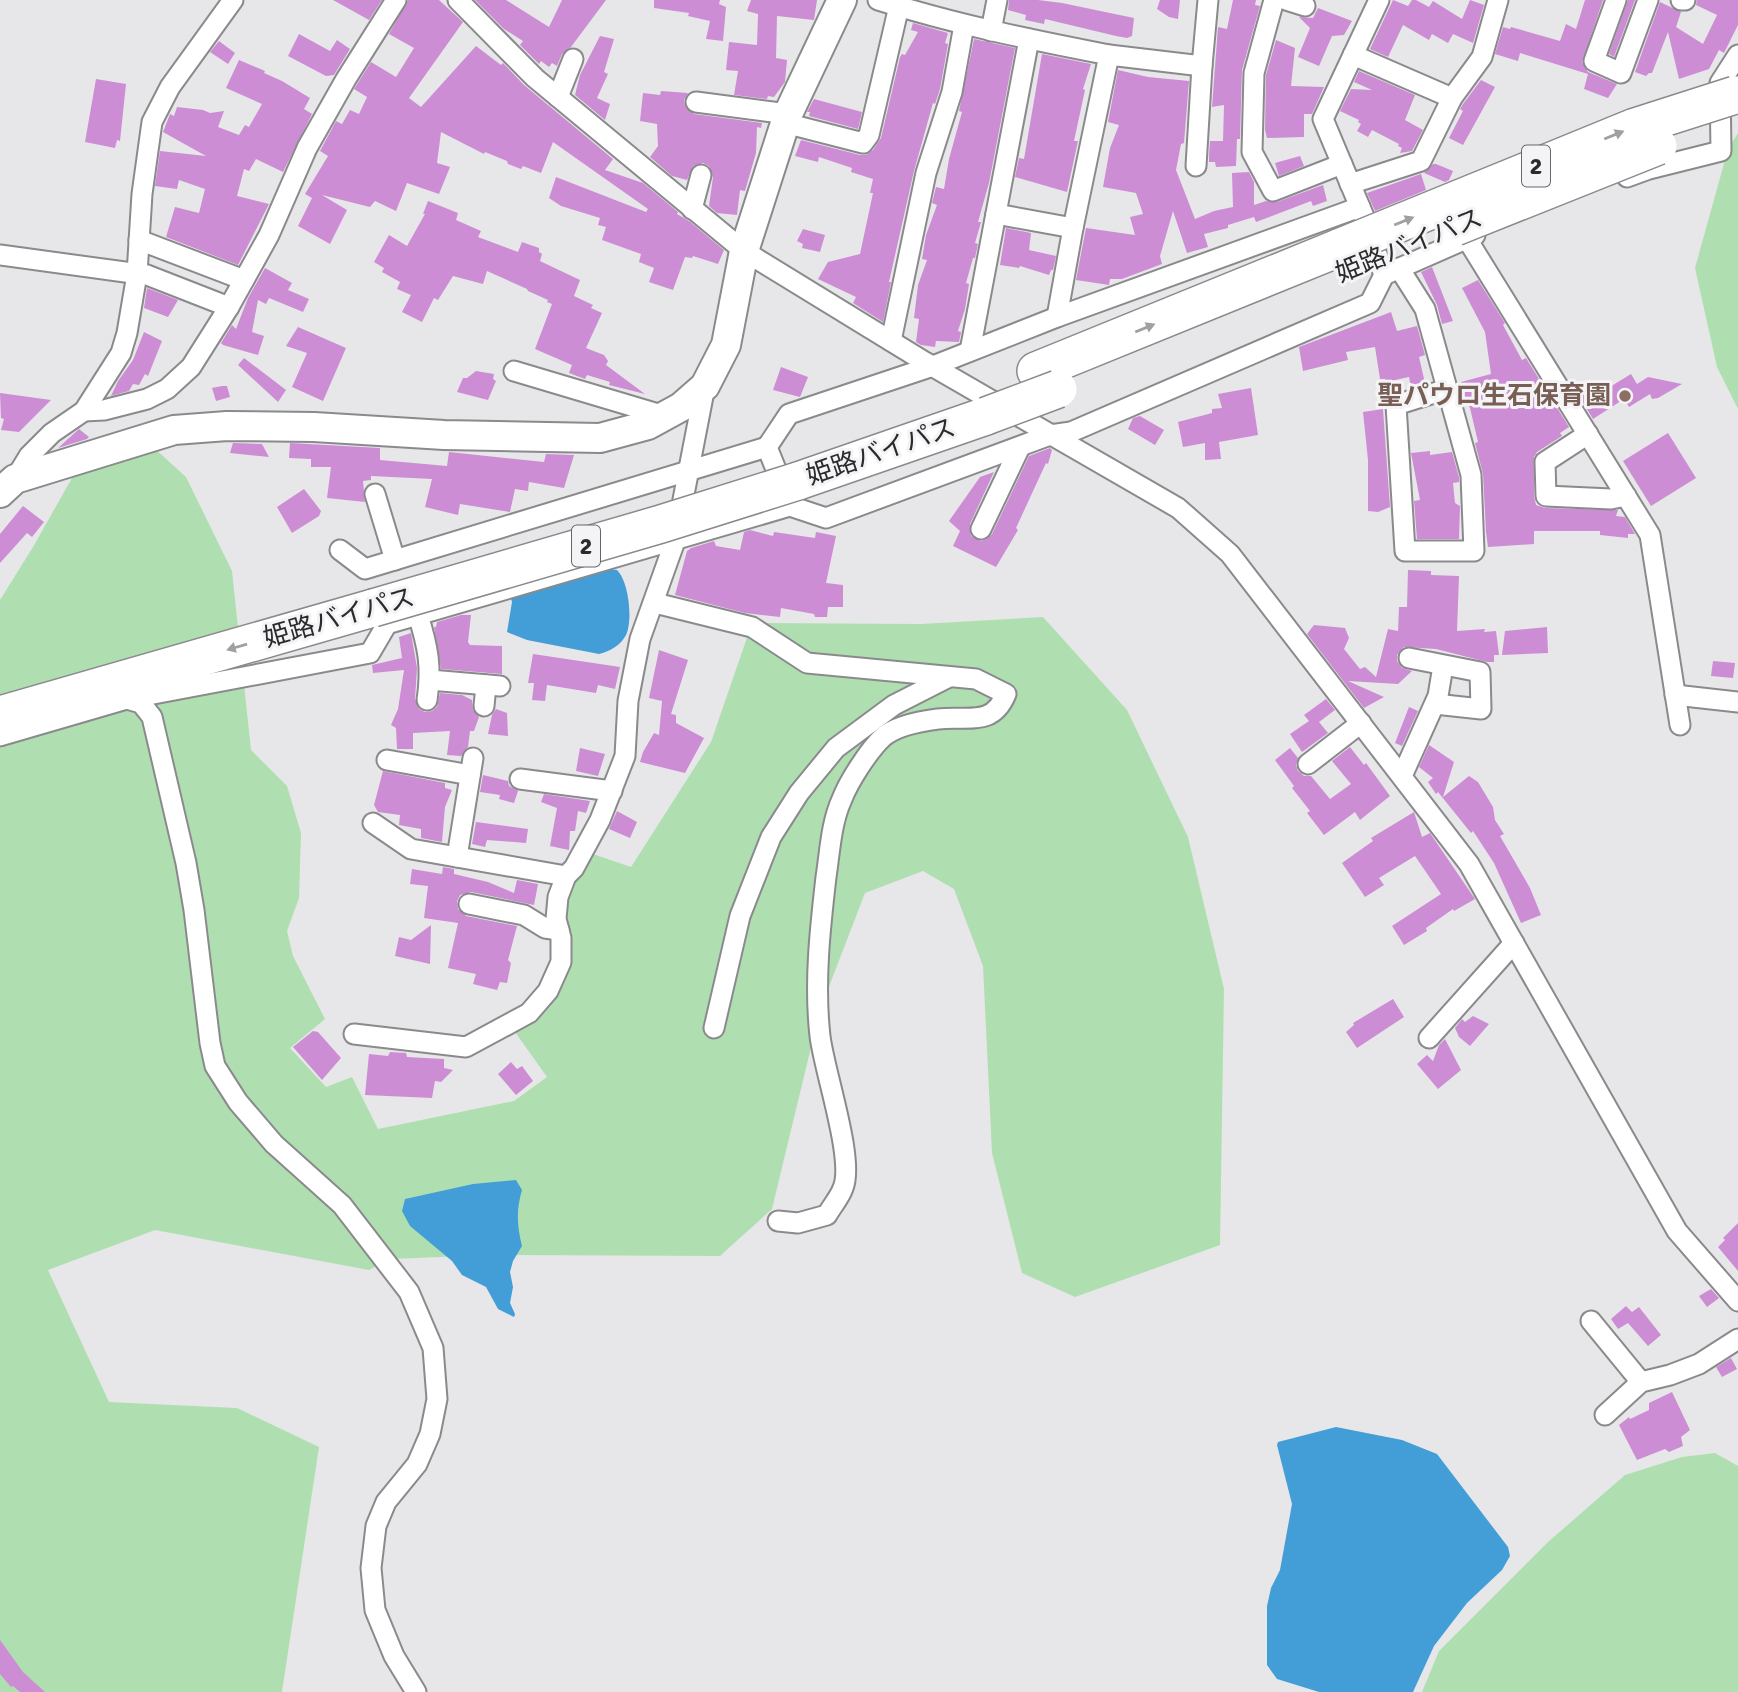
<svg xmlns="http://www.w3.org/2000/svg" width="1738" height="1692" viewBox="0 0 1738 1692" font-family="Signika,'Noto Sans JP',sans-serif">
	<rect width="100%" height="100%" fill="#e7e7e9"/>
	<g fill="#afdfb0">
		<path d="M1738,133V409L1717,367L1695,268L1728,149Z"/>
		<path d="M152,446L186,477L232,571L251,750L287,786L301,833L299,898L287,931L293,956L325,1019L290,1048L326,1087L352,1077L378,1129L514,1101L547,1077L515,1032L555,997L571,942L567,923L566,898L593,854L631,867L711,742L752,623L921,624L1043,617L1127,710L1188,837L1224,989L1220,1245L1075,1297L1022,1273L992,1153L983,966L954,889L923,871L865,893L820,1010L772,1209L720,1256L492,1255L390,1259L369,1270L155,1230L48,1270L109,1402L237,1408L319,1447L282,1692H0V600L33,547L81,462Z"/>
		<path d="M1715,1453L1738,1466V1692H1422L1439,1651L1548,1542L1625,1475L1682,1457Z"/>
	</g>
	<g fill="#439ed7">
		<path d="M567,564L617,570C629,582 633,620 626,635C621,645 609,652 599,654L527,640L507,632L512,602L507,585Z"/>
		<path d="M516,1180L522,1190C516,1210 517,1226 522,1246L513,1261L510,1272L513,1287L510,1303L515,1314L514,1317L498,1309L486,1287L462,1275L452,1261L410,1226L402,1211L405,1199L473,1184Z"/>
		<path d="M1336,1427L1402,1440L1437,1454L1508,1547L1510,1556L1502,1570L1467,1603L1434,1646L1413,1692H1319L1277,1679L1267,1665V1606L1271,1588L1280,1570L1292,1504L1277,1445L1278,1442Z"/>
	</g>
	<g fill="#cd8dd4">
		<path d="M333,0H382L369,20Z"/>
		<path d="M408,0H439L463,22L409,98L421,107L476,46L501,65L503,63L524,85L613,159L605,170L643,183L678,212L677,214L689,221L724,250L718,264L693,256L692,258L685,257L673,290L649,282L654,268L639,262L641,254L602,240L606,227L598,225L600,218L561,206L549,198L556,177L646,212L648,209L553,142L541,173L523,166L521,169L508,164L507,161L485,152L484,154L441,132L437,163L450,167L439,194L407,183L396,211L375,201L370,207L322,195L347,210L330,244L298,226L312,198L305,194L328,156L320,151L336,121L342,124L350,110L359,114L367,97L354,89L371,62L396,77L414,48L389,34Z"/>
		<path d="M475,0H506L549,27L562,0H606L571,47L562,54L557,66L552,63L549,67L541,61L539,64L520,45L523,41L504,29Z"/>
		<path d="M654,0H720L719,4L726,7L723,41L706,39L710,21L688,16L689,13L654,8Z"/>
		<path d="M751,0H817L814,20L777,16L776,58L787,60L785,82L774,97L768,96L767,99L734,95L738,71L726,70L729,42L757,45L758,14L747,11Z"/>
		<path d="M1009,0H1038L1062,3L1134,18L1132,36L1127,38L1116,36L1045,19L1044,24L1025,20L1026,15L1008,10Z"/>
		<path d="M1160,0H1180L1178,19L1169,17L1157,9Z"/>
		<path d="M1233,0H1256L1255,5L1260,6L1242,70L1240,139H1237L1236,166L1216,167L1215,162H1209V156L1210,141H1223L1224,105L1212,107L1218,27L1227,29Z"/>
		<path d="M1393,0L1408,6L1412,0H1416L1429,7L1433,1L1462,19L1470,0L1484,5L1473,43L1453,34L1448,43L1432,34L1429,40L1403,25L1388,57L1370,49Z"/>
		<path d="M1585,0H1603L1582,62L1588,72L1617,84L1608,98L1584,89L1588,74L1520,53L1518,61L1495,54L1503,27L1510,29L1511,27L1560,41L1566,24L1576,29Z"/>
		<path d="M1628,0H1635L1614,57L1609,54Z"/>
		<path d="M1697,0H1738V25L1724,53L1719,50L1709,69L1679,79L1668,32L1652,73H1649L1646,76L1635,72L1660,2L1681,12L1676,27L1703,44L1717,15L1696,5Z"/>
		<path d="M1318,8L1352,21L1344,35L1332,36L1319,66L1298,57L1310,28L1299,17L1313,18Z"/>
		<path d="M913,23L948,33L945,43L948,44L940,89L935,104L933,103L914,171L889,282H891L883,322L853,303L856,297L818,279L828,262L860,254L873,193H870L873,179L851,172L852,168L819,157L818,162L795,156L801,140L860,155H866L873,150L881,138L900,57L902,54L905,55L918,32L911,30Z"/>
		<path d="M299,34L330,51L337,40L350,49L334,75L326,76L288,56Z"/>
		<path d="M600,36L614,39L604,72L608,74L597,98L610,104L605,120L575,95L580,75Z"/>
		<path d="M974,39L1015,48L989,183L978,222H981L975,243L978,244L975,258H973L966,283L969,284L965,309L958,331L961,332L959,342L936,341L935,347L921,345L916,342L919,319L914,318L918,285L927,260L922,259L926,235L937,205L932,203L936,187L944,189L949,159L962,112L959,111Z"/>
		<path d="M1276,40L1295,48L1291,86L1324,87L1312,114H1304V137L1267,138L1265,130L1266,75Z"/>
		<path d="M219,41L235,53L228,64L210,52Z"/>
		<path d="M1042,54L1091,64L1083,89L1085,90L1074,141H1078L1067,192L1015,177L1019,158L1024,159Z"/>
		<path d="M239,60L265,71L264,73L282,81L310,98L304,109L312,114L283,172L256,159L249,171L244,169L237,196L269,204L238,265L166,237L175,207L199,213L205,189L179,180L177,189L155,186L160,151L206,156L163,132L170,114L174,116L177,107L203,110L210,113L224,111L218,127L239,135L245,125L249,127L262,104L226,88Z"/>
		<path d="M1118,70L1148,77L1189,81L1184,143L1181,144L1176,170L1195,219L1214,211L1233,207L1232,173L1249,172L1254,182V205L1266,201L1277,202L1323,185L1327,201L1313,206L1311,201L1256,222L1254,217L1228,225V228L1204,234L1208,247L1187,253L1173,211L1160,256L1162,264L1122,279H1110L1109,285L1076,280L1086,228L1135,235L1130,217L1143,214L1136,193L1103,187L1110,148L1119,125L1108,122Z"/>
		<path d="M1359,71L1415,95L1405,120L1423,130L1412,151L1400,153L1402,148L1398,146L1399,144L1372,130L1368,137L1357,131L1361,124L1358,122L1359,120L1340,111L1351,89L1372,90L1354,82Z"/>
		<path d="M96,79L126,84L120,141L117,140L115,148L85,142Z"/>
		<path d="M1481,80L1495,87L1463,145L1449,138L1463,111L1460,109L1463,104Z"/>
		<path d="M661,91L688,93L684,100L685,106L694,114L762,123L761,128L757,127L756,153L745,191L740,190L737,215L717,213L709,206L713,177L709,166L703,163L693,166L687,180L672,176L650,157L658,146L657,124L640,121L643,93L660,95Z"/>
		<path d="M814,99L862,112L858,129L809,116L810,112H807Z"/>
		<path d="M1300,156L1304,166L1279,176L1275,163Z"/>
		<path d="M1433,164H1436L1453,171L1449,180L1445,182L1424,173Z"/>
		<path d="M1421,174L1426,190L1375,211L1367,193Z"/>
		<path d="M428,201L458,213L456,220L481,231L478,237L518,252L522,242L539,248V252L542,254L540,261L580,280L574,296L593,305L591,308L602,313L586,348L604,355L608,361L606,365L645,394L609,385L610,382L587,375L585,379L569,373L572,365L535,349L552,304L547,302L548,300L528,291L527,289L487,271L483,284L453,276L438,300L434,298L422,322L402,312L411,295L397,289L400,282L382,272L384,268L374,262L389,235L407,246L425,214H423Z"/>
		<path d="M1006,228L1031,233L1029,250L1056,256L1053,270H1051L1049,275L1020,266L1019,268L1000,265Z"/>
		<path d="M803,229L825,235L820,252L802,248L803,244L797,241Z"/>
		<path d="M1432,267L1453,321L1442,324L1437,305L1421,272Z"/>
		<path d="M265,268L292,283L288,290L309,299L303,312L269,298L266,304L258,300L252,332L264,336L258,355L223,345L221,343L232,325L236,329L248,298Z"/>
		<path d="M1478,280L1505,323L1503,325L1522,360L1526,358L1569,427L1560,433L1562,436L1537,452L1534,457V496L1536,505L1545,508L1618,510L1616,516L1625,517L1635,534H1628V538L1600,535V531H1534V544L1488,547L1486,532L1483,474L1475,443L1478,442L1470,408L1461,389V382L1491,374L1485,332L1462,288Z"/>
		<path d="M147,288L178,300L168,317L144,308Z"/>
		<path d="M1391,312L1397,331L1417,326L1425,355L1419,357L1425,383L1411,387L1409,377L1386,382L1385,379H1380L1375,347L1346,352L1348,360L1303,371L1299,347Z"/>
		<path d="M298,327L346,348L323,401L292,387L307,353L286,346Z"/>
		<path d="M144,332L162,341L148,376L145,374L139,385L133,384L129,391L111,396L118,381L133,360Z"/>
		<path d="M244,358L286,390L278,402L238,365Z"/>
		<path d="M781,367L808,377L800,397L773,390Z"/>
		<path d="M476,371L494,374L493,379L496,381L488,400L457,392L463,378H467Z"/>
		<path d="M1631,374L1637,384L1648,377L1682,384L1658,398L1652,399L1650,394L1629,407L1624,399L1593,419L1579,396L1588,390L1595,396Z"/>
		<path d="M222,386H227L230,397L216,401L212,388Z"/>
		<path d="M1251,388L1258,435L1219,442L1221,459L1205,460V443L1183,447L1178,422L1212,413V409L1222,408L1218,394Z"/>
		<path d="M0,393L51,400L19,432L1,430L4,419L1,418Z"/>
		<path d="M1383,409L1390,507L1378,512L1368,511V460L1363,412Z"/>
		<path d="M1140,416L1164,430L1155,445L1128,429L1133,418Z"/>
		<path d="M79,429L89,437L87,439L58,448Z"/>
		<path d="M1668,433L1696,478L1651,506L1623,461Z"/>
		<path d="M233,443L262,444L269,457L230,453Z"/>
		<path d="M290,443L380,448V460L447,466L449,452L544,462L546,454L574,455L564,488L529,482L528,491L515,489L510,512L460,504L458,515L425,507L432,479L371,476V480L363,481L365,502L327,498L331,467H311V459L289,458Z"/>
		<path d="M1050,448L1052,450L1048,464L1046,463L1016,528L1018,530L996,567L953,546L960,531L949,521L980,477L994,472L970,524L971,536L981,541L987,539L992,534L1029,456Z"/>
		<path d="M1430,451V455L1452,452L1459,477V482L1453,483L1455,503L1460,506L1459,539H1417L1414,501L1420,500L1411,453Z"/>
		<path d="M304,489L321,511L319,516L292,533L277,507Z"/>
		<path d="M23,506L44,522L32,537L27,533L0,563V534Z"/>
		<path d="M750,530L773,536L774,532L815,538L816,532L836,536L826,583L843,585V607H828L827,617H815L814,614L781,608L780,617L745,613L675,595L687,551L691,548L714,541L716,546L740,550L744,532Z"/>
		<path d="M1408,570L1431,571V575L1459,576L1457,631L1485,629L1484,632L1496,631L1499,655H1494V662H1487L1436,649L1404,647L1397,655V661L1402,668L1412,671L1398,684L1348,681L1384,697L1364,708L1307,634L1314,625L1345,628L1349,638L1344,649L1360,669L1365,667L1376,677L1388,629L1398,631L1399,607H1407Z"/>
		<path d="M461,615H471L468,642L470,645L502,646V674L441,669L434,627H436L437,622Z"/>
		<path d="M1547,627L1548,653L1502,655L1505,631Z"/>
		<path d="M411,633L417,668L415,699L419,709L425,712L432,711L437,707L440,693L462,695L472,700L473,710L479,717L474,731H470L468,747L461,756L447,755L450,731L413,733V749H397L396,728L391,725L398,709L404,670L373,673L372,665L402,658L399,637Z"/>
		<path d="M659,650L688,660L671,714L676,715V723L704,738L685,773L640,762L643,752L654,733L659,735L662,701L649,698Z"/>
		<path d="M533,654L620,667L615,689L598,685L596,693L547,685L545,701L532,700L534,683H528Z"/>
		<path d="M1713,661L1735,663L1733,678L1711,676Z"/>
		<path d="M1326,699L1335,710L1319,722L1328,733L1302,752L1290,734L1309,721L1304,715Z"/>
		<path d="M1409,707L1418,711L1402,746L1395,743Z"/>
		<path d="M496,709L507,713L508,736L488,734L492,715Z"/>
		<path d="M1429,745L1454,762L1443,797L1469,776L1478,782L1493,807L1495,820L1504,834L1500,836L1530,888L1541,915L1521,923L1494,863L1473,831L1471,833L1438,792L1436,794L1428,782L1433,778L1419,767Z"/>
		<path d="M1350,747L1364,765L1366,763L1390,796L1360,820L1355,812L1324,835L1307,813L1310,811L1292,788L1294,786L1275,760L1290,748L1298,758L1296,765L1298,771L1304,776H1311L1330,799L1351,784L1332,761Z"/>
		<path d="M580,748L605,754L598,776L576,771Z"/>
		<path d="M383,771L445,783V788L452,790L445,807L442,842L421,838V829L399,825L400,815L378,812L374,805Z"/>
		<path d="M483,775L508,781L509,786L518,791L514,803L499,799L500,795L480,792Z"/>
		<path d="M544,794L590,801L586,813L578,811L575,831H570L569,850L550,846L557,808L541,802Z"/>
		<path d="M617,811L637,822L630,838L609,829Z"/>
		<path d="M1414,812L1422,837L1430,833L1475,899L1454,911L1453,909L1426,928L1427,931L1404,945L1392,926L1441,894L1415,856L1379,878L1384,885L1365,897L1342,863L1373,841L1371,838Z"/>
		<path d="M476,822L528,829L526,843L487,840L485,847L472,844Z"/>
		<path d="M443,867L454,869V874L488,882L514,893L517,880L538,884L534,905L471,892L460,895L457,901L458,909L466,916L517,926L508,960L511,963L507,983L500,982L497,990L473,984L476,974L448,968L458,923L424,918L428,886L410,884L412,869L442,874Z"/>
		<path d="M431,925L430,964L395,956L399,937L411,940Z"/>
		<path d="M1393,999L1404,1017L1357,1048L1346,1032L1354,1025L1353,1023Z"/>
		<path d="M1473,1016L1489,1024L1470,1046L1459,1037L1455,1028L1462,1019L1465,1022Z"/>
		<path d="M313,1031L318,1032L341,1058L322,1080L293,1047Z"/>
		<path d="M1445,1039L1461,1070L1438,1089L1417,1064L1427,1055L1433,1061L1439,1045Z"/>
		<path d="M390,1052L406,1053L407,1057L444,1059V1068L453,1070L441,1082L435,1081L432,1098L365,1095L369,1054L388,1056Z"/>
		<path d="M511,1062L517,1069L522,1066L533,1081L516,1095L498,1074Z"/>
		<path d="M1738,1223V1271L1718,1247L1725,1240L1723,1238Z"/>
		<path d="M1711,1289L1719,1298L1707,1307L1699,1296Z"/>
		<path d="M1626,1306L1632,1312L1639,1307L1661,1335L1648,1346L1628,1323L1618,1329L1611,1319Z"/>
		<path d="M1731,1358L1737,1369L1722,1377L1716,1367Z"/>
		<path d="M1672,1392L1690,1430L1681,1437L1683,1446L1669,1452L1665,1449L1637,1460L1619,1425L1629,1417L1630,1419L1649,1410V1403Z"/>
		<path d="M0,1640L23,1672L45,1692H20L13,1686L11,1687L0,1674Z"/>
	</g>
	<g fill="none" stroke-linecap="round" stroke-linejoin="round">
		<defs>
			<g id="street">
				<path d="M458,0L535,78L744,251L925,362L1178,508L1230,554L1469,864L1677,1231L1738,1301"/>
				<path d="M878,0C954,24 1031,40 1109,55"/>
				<path d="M1274,0L1254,73L1252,152L1273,191L1342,164"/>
				<path d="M1286,0L1305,6"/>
				<path d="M1379,0L1323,119L1365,219L1384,275"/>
				<path d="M1616,0L1594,61L1621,73L1648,0"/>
				<path d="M1681,0H1685"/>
				<path d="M991,31L997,0"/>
				<path d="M1353,55L1452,98"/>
				<path d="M558,97L573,59"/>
				<path d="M696,102L788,114"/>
				<path d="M785,123L863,143L869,135L899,6"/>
				<path d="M1196,166L1202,66"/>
				<path d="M1627,177L1649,169L1721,151L1720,83L1738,55"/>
				<path d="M1350,184L1421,161L1452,98L1482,57L1498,0"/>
				<path d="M692,209L701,175"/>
				<path d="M996,214L1073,228"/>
				<path d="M1467,239L1650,535L1680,725"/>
				<path d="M139,240L244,280"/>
				<path d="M0,255L147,275L229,307"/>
				<path d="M1399,268L1425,309L1471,475L1474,551H1405L1396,405L1447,389"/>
				<path d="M1057,317L1073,228L1109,55L1202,66L1208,0"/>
				<path d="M891,341L926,173L952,92L964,25"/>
				<path d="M970,351L1029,39"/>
				<path d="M514,371L665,416"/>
				<path d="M84,411L104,410L147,399L167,389L191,367L229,307L269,235L307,148L346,79L396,0"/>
				<path d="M1588,434L1545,462L1546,496L1611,499L1626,496"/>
				<path d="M15,479L29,456L52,433L84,411L121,353L127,333L137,274L142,194L152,122L170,87L233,0"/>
				<path d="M785,492L767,447L789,414L933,366L1057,317L1360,207"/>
				<path d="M375,494L395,560"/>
				<path d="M981,529L1020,447"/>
				<path d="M340,550L365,569L767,447"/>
				<path d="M655,603L752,627L807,663L976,679L1006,694C992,728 967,715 938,719C922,721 896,726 883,737C869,750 849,781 842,799C831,823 830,851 826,877C820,929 814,983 820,1036C824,1071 855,1160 843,1188C840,1197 832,1206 827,1215L798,1223L778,1221"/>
				<path d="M418,615C428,647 432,667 427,700"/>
				<path d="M1409,658L1480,672L1481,709L1435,704"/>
				<path d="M430,680L500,686"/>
				<path d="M1675,695L1738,702"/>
				<path d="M127,699L370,653L387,624L790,506L826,518L1050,435L1071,432L1370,303L1384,275L1475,235"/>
				<path d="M484,706L486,685"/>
				<path d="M0,736L127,699L141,703L152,717L186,863L194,910L210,1043L215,1066L238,1102L274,1144L342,1205L409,1292L433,1348L437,1399L430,1434L417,1464L386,1502L376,1526L371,1568L375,1610L394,1656L416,1692"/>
				<path d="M387,760L470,775"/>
				<path d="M1308,764L1361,723"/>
				<path d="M1402,776L1438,696L1443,666"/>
				<path d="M520,779L612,791"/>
				<path d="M373,823L411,849L566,876"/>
				<path d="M457,857L473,758"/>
				<path d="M469,904L524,915L545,928L559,930"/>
				<path d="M714,1028L740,916L771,837L799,793L836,748L894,705L949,677"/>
				<path d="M354,1034L466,1047L529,1013L548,991L561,962V938L556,919L558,897L566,876L574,868L600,820L625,756L628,701L640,639L675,541L705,386"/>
				<path d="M1429,1038L1514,943"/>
				<path d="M1591,1321L1641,1382"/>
				<path d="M1605,1415L1641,1382L1670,1375L1699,1364L1738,1339"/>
			</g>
			<path id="secondary" d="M0,493L15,479L174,430L227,426L314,427L444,435L600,438L648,425L681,407L705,386L726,345L744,251L788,114L842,0"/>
			<g id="highway">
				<path d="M1036,371L1341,247"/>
				<path d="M798,481L986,416"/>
				<path d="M0,715L373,608"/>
			</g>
		</defs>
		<use href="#street" stroke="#8a8a8d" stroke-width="23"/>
		<use href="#secondary" stroke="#8a8a8d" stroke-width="32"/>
		<use href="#highway" stroke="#8a8a8d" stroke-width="40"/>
		<use href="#street" stroke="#fff" stroke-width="19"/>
		<use href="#secondary" stroke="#fff" stroke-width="28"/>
		<use href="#highway" stroke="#fff" stroke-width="37"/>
		<defs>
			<g id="highway-bridge">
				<path d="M1455,227L1658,146"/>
				<path d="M1341,247L1635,127L1735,95"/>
				<path d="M986,416L1058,389"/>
				<path d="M373,608L661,524L798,481"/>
			</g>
		</defs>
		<use href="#highway-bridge" stroke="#8a8a8d" stroke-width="40" stroke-linecap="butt"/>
		<use href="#highway-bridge" stroke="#fff" stroke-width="37"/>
	</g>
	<defs><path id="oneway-solid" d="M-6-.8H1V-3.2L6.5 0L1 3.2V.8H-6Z" transform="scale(1.75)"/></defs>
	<g fill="#a0a0a0">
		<use href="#oneway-solid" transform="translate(1614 135) rotate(-22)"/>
		<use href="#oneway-solid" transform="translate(1404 221) rotate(-22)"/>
		<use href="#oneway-solid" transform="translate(1145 328) rotate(-22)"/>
		<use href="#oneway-solid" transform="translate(237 647) rotate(164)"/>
	</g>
	<circle fill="#8d6e63" stroke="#f4f4f7" stroke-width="2.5" cx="1625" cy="396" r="7"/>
	<g text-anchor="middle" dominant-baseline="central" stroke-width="6" stroke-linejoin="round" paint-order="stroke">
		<g fill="#f4f4f7" stroke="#676769" stroke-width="2">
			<rect x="1522" y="145.5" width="28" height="41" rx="5"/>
			<rect x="572" y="525.5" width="28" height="41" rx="5"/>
		</g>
		<g font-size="24" font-weight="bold" fill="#2b2b2c">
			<text x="1536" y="166">2</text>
			<text x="586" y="546">2</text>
		</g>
		<g font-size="26" fill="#2b2b2c" stroke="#f4f4f7">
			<text transform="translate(1409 246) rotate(-22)">姫路バイパス</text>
			<text transform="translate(881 452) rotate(-19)">姫路バイパス</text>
			<text transform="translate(339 618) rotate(-16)">姫路バイパス</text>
		</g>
		<g font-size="26" font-weight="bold" fill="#785e54" stroke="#f4f4f7" text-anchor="end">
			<text x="1611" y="396">聖パウロ生石保育園</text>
		</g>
	</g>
</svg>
